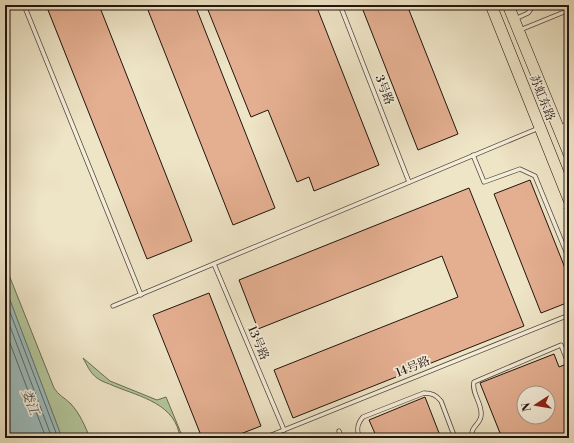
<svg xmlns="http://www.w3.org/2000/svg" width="574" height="443" viewBox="0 0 574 443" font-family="'Libre Bodoni','Noto Serif SC',serif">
	<rect width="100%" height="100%" fill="#eee4c6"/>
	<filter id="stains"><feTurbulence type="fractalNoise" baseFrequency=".005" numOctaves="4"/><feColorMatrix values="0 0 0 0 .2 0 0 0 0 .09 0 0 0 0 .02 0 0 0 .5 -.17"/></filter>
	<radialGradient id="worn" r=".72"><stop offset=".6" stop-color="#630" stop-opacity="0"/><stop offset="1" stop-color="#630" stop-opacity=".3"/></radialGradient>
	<g fill="#b3c599" stroke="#6a6d53">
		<path d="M5,243L9,275L54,388C58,395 65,398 71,404C80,414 85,426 90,438H62L5,287Z"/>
		<path d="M83,358L110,381L157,400L166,397L183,438H180C176,404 141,397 114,386C108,383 102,382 97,378C90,373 87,365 83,358Z"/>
	</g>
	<path fill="#9cbdbd" stroke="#6b7a77" d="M5,287L62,438H5Z"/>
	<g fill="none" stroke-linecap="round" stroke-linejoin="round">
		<g stroke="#5e6965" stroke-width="1">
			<path d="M5,299L58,438"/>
			<path d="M5,313L52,438"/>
			<path d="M5,330L46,438"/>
		</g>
	</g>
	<g fill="#e4af91" stroke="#21150d" fill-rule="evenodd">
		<path d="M46,5H99L192,241L147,259Z"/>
		<path d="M146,5H195L275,208L233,225Z"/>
		<path d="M206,5H316L379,165L314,191L309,177L297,182L268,110L251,117Z"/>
		<path d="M361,5H407L458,134L418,150Z"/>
		<path d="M530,180L569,278V302L541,313L494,194Z"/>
		<path d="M469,188L524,326L293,418L274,370L458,297L442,256L258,329L239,280Z"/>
		<path d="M209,293L261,426L230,438H202L153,315Z"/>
		<path d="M554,354L559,367L569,363V438H502L480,383ZM524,393H548V417H524Z"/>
		<path d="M425,397L441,438H377L369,420Z"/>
	</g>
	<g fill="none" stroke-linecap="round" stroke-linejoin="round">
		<defs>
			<g id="service">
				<path d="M24,5L141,295"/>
				<path d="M340,5L409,182"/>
				<path d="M515,19L528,13L534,5"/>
				<path d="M520,30L569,10"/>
				<path d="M561,127L569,124"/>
				<path d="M473,155L484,182L520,169L535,176L569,259"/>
				<path d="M214,264L284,430"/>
				<path d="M113,306L539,128"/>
				<path d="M339,431L341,438"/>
				<path d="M264,438L569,315"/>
				<path d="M360,438C356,430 357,424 363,417L424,393C432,393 436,395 441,401L455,438"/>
				<path d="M472,438C470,426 480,425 481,416C483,404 471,393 474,382L561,345L567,360L569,359"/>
			</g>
			<g id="primary">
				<path d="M491,5L569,200"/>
				<path d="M508,5L569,154"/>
			</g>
		</defs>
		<use href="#service" stroke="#54493b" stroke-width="5"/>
		<use href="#primary" stroke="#21150d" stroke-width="12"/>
		<path stroke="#21150d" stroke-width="1" stroke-dasharray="1 2" stroke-linecap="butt" d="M564,208L569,220"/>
		<use href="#service" stroke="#f4edda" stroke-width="3.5"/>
		<use href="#primary" stroke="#eee4c6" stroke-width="11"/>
	</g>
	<g text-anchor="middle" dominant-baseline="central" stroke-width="3.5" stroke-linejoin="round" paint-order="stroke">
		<g font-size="12" fill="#21150d" stroke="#f4edda">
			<text transform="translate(384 90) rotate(69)">3号路</text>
			<text transform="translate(542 98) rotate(68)">苏虹东路</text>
			<text transform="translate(258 343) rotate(67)">13号路</text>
			<text transform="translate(413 367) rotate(-22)">14号路</text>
		</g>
		<g font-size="13" font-style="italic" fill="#4c504b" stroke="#f4edda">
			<text transform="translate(30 402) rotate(69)">娄江</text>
		</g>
	</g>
	<rect width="574" height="443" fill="none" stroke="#eee4c6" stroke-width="20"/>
	<rect x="6" y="6" width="562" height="431" fill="none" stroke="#21150d" stroke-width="2"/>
	<rect x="10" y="10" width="554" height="423" fill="none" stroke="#21150d"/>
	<g transform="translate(536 405) rotate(258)"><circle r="19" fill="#f4edda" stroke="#a09788"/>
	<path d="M0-3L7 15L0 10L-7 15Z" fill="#8f2418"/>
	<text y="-6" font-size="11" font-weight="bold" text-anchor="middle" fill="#21150d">N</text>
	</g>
	<rect width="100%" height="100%" filter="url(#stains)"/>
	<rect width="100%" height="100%" fill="url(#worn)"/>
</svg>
